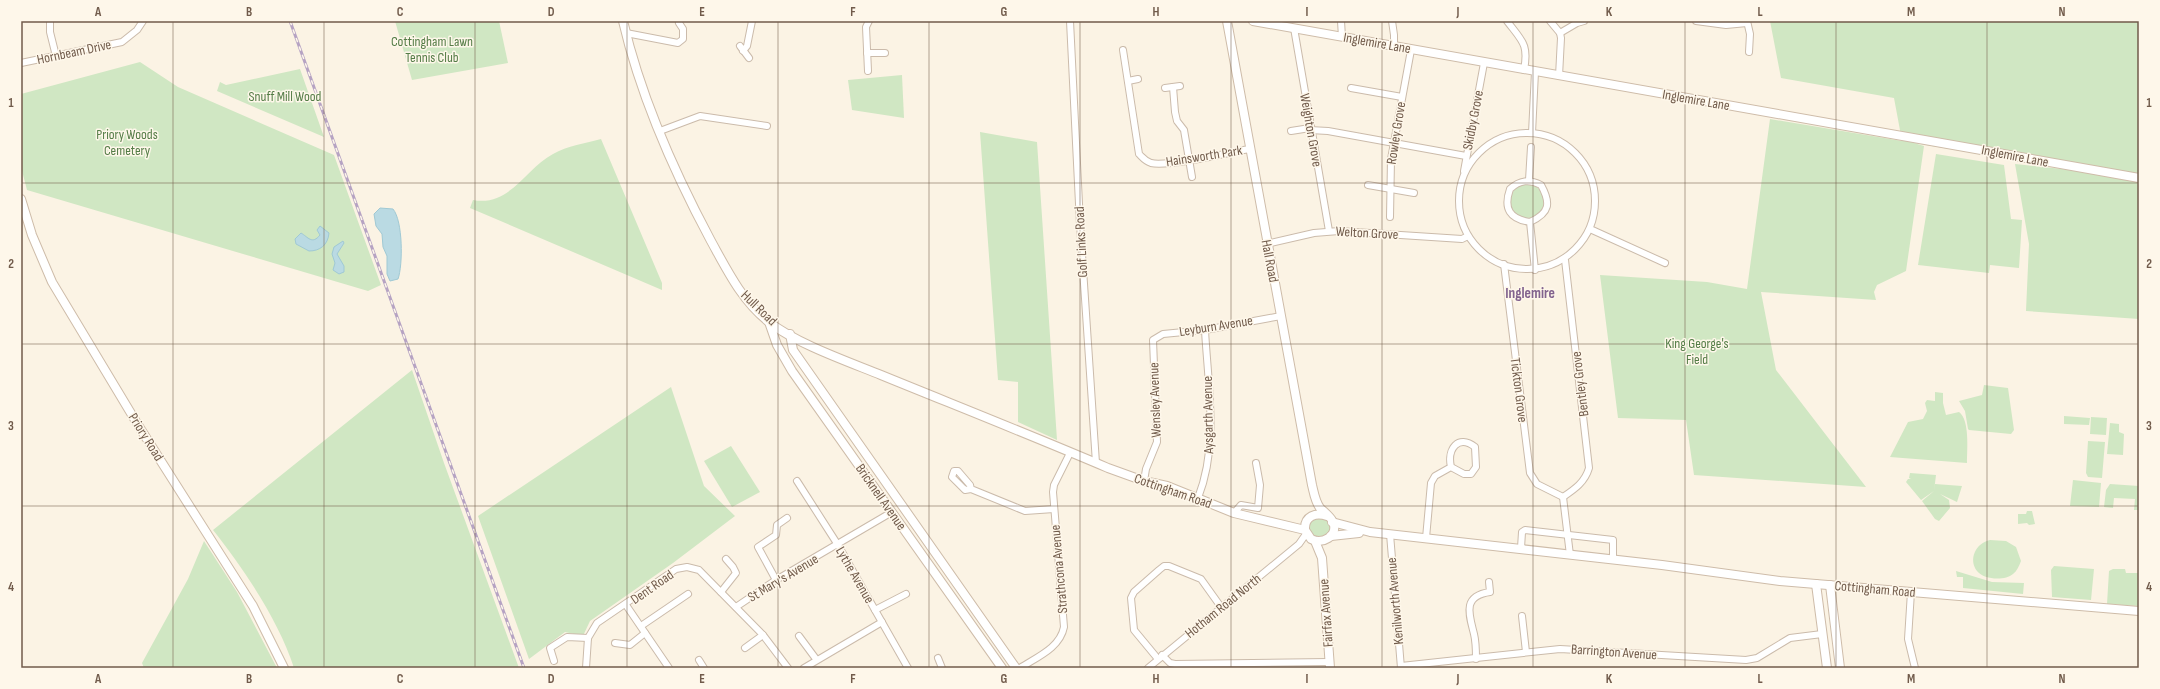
<svg xmlns="http://www.w3.org/2000/svg" width="2160" height="689" viewBox="0 0 2160 689" font-family="'Sofia Sans Condensed',sans-serif">
	<rect width="100%" height="100%" fill="#fbf3e4"/>
	<g fill="#d0e7c3">
		<path d="M395,21H499L508,63L412,80Z"/>
		<path d="M1770,21H2139V319L2026,311L2029,244L2015,164L2080,171L1914,143L1924,146L1906,271L1877,285L1874,292L1876,300L1761,292L1776,370L1866,487L1694,475L1686,420L1618,418L1600,275L1707,282L1747,289L1770,119L1902,141L1894,98L1781,78Z"/>
		<path d="M140,62L178,87L334,155L381,285L368,291L27,190L21,167V94Z"/>
		<path d="M300,69L324,137L217,91L220,82L226,85Z"/>
		<path d="M902,75L904,118L852,110L848,80Z"/>
		<path d="M980,132L1037,142L1057,440L1018,422V382L998,380Z"/>
		<path d="M601,139L662,283V290L470,208L473,200C510,207 526,168 553,154C567,146 586,143 601,139Z"/>
		<path d="M1936,154L2004,165L2011,219L2022,220L2019,268L1990,265L1989,273L1918,265Z"/>
		<circle cx="1527" cy="201" r="17"/>
		<path d="M412,370L444,463L519,668H294C279,621 244,569 213,530Z"/>
		<path d="M1984,385L2008,388L2014,430L2011,434L1969,430L1968,429L1965,411L1959,401L1982,395Z"/>
		<path d="M671,387L704,486L735,516L673,563L590,621L583,636L565,632L529,659L478,516Z"/>
		<path d="M1935,392L1943,393V403L1946,415L1959,412C1970,420 1967,450 1967,463L1890,457L1908,422L1923,419L1927,411L1925,403L1927,400L1935,401Z"/>
		<path d="M2064,416L2090,418L2089,425L2064,424Z"/>
		<path d="M2091,417L2107,418L2106,435L2090,434Z"/>
		<path d="M2110,423L2119,424V432L2124,434L2123,455L2107,454Z"/>
		<path d="M2088,441L2105,442L2102,478L2088,477L2086,473Z"/>
		<path d="M731,446L760,492L732,507L704,461Z"/>
		<path d="M1910,473L1936,475L1934,491L1935,484L1962,486L1957,502L1940,494L1949,500L1950,508L1939,521L1935,519L1922,501L1934,491L1921,500L1906,482L1908,479H1911L1909,478Z"/>
		<path d="M2073,480L2101,483L2099,507L2070,506Z"/>
		<path d="M2110,484L2139,486V510H2134L2135,499L2114,498L2113,508L2104,507L2106,490Z"/>
		<path d="M2027,511H2032L2035,524L2029,525L2027,523L2018,524V514H2026Z"/>
		<circle cx="1319" cy="528" r="11"/>
		<path d="M1990,540L2006,541L2016,547L2021,561C2019,566 2017,571 2013,574C2005,581 1984,580 1977,571C1968,559 1976,543 1990,540Z"/>
		<path d="M204,541L237,592L277,668H144L142,663L188,579Z"/>
		<path d="M2054,566L2094,569L2091,600L2052,597L2051,570Z"/>
		<path d="M2113,569H2125L2126,573H2139V606L2107,604L2109,571Z"/>
		<path d="M1956,571L1992,582L2024,583L2023,594L1963,588V577H1957Z"/>
	</g>
	<g fill="#badae3" stroke="#a0c9d4">
		<path d="M380,208L393,209C403,221 403,265 398,279L390,281L387,274V256L383,247L382,234L376,226L374,214Z"/>
		<path d="M320,226L329,233C328,245 320,251 309,251L296,244L295,239L301,233C308,237 312,245 320,235L317,230Z"/>
		<path d="M343,241L344,243L337,254L344,266V272L339,274L333,270L335,263L332,254L334,247Z"/>
	</g>
	<g fill="none" stroke-linecap="round" stroke-linejoin="round">
		<defs>
			<g id="street">
				<path d="M50,21V32L56,56"/>
				<path d="M1070,21L1080,224L1096,463"/>
				<path d="M1341,21L1342,37"/>
				<path d="M1392,21L1394,35V46"/>
				<path d="M1507,21C1522,41 1529,44 1524,70"/>
				<path d="M1550,21L1560,33L1561,38L1559,76"/>
				<path d="M1696,21L1726,25L1747,23"/>
				<path d="M1747,21L1750,34L1749,52"/>
				<path d="M1294,28L1329,231"/>
				<path d="M626,33L678,43L683,39V29L679,23"/>
				<path d="M1560,33L1577,23L1584,21"/>
				<path d="M740,46L749,58"/>
				<path d="M1123,50L1139,154C1143,158 1145,161 1151,163C1168,167 1228,153 1249,149"/>
				<path d="M743,51L747,46L752,21"/>
				<path d="M867,53H885"/>
				<path d="M21,63L122,42L137,30L143,21"/>
				<path d="M868,71L866,27L869,21"/>
				<path d="M1128,81L1138,79"/>
				<path d="M1173,87L1175,112L1177,121L1184,130L1192,177"/>
				<path d="M1165,88L1180,86"/>
				<path d="M1351,88L1402,97"/>
				<path d="M1310,130L1328,131L1466,156"/>
				<path d="M660,131L700,116L767,126"/>
				<path d="M1291,131L1310,128"/>
				<circle cx="1527" cy="201" r="68"/>
				<path d="M1532,133L1535,72"/>
				<path d="M1464,171L1484,63"/>
				<path d="M1529,180L1531,147"/>
				<path d="M1368,185L1414,193"/>
				<path d="M1390,217L1391,159L1411,50"/>
				<path d="M1530,222C1550,213 1551,203 1541,185C1529,179 1520,180 1510,189C1503,209 1510,219 1530,222L1535,270"/>
				<path d="M1590,229L1665,263"/>
				<path d="M1266,244L1314,233L1339,231L1462,239L1468,236"/>
				<path d="M1504,264L1530,473L1537,484L1563,497"/>
				<path d="M797,481L838,545L908,668"/>
				<path d="M1144,481L1146,469L1157,442L1153,340L1163,334L1205,330L1281,316"/>
				<path d="M971,489L970,485L958,471H954L952,477L965,490L971,489L1025,511L1054,509"/>
				<path d="M1563,497C1575,489 1585,482 1589,468L1565,260"/>
				<path d="M1563,497L1570,555"/>
				<path d="M1198,498C1219,445 1208,386 1205,330"/>
				<path d="M1234,513L1241,505L1258,508L1260,485L1256,463"/>
				<path d="M1390,534L1401,668"/>
				<path d="M1426,538L1431,483L1435,476L1451,467C1447,449 1458,434 1475,447L1476,467L1471,474H1464L1451,467"/>
				<path d="M1521,548L1522,532L1525,530L1613,540V559"/>
				<path d="M776,580L758,547L776,535L777,525L787,518"/>
				<path d="M721,592L736,573L733,567L726,559"/>
				<path d="M1911,592L1908,639L1915,668"/>
				<path d="M626,605L669,668"/>
				<path d="M736,607L776,580L892,512"/>
				<path d="M875,610L906,594"/>
				<path d="M1522,616L1526,652"/>
				<path d="M641,626L688,594"/>
				<path d="M799,636L816,659"/>
				<path d="M615,643L630,645L645,633"/>
				<path d="M745,648L763,635"/>
				<path d="M1162,655L1170,663L1175,664L1329,662"/>
				<path d="M938,658L942,668"/>
				<path d="M1158,659L1134,630L1131,598L1134,592L1159,570L1164,566H1169L1201,579L1221,607"/>
				<path d="M1476,659C1476,651 1476,642 1474,634C1469,614 1462,596 1490,592L1489,582"/>
				<path d="M699,660L704,668"/>
				<path d="M554,661L550,648L567,637L588,638"/>
				<path d="M1401,666L1560,649L1746,660L1757,658L1790,638L1822,634"/>
				<path d="M586,668L588,638L597,623L676,569L687,567L699,570L763,635L788,668"/>
				<path d="M804,668L882,622"/>
				<path d="M1020,668C1037,657 1060,648 1064,627L1053,492L1054,485L1070,453"/>
				<path d="M1148,668L1299,544L1306,534"/>
			</g>
			<g id="secondary">
				<path d="M623,21C641,98 674,172 711,241C727,270 742,301 769,322C795,343 849,362 881,375C957,406 1033,436 1108,468L1144,481L1167,486L1234,513L1305,530"/>
				<path d="M1227,21L1312,485C1314,493 1315,501 1320,508C1324,512 1330,516 1333,522C1339,536 1322,545 1311,539L1305,530C1304,516 1316,512 1327,516"/>
				<path d="M1253,21L2139,178"/>
				<path d="M21,199L32,235L52,282L138,425L253,606L284,668"/>
				<path d="M769,322L777,345L792,371L1002,668"/>
				<path d="M790,334L793,350L1016,668"/>
				<path d="M1332,522L1370,532L1662,565L1780,581L2139,611"/>
				<path d="M1331,536L1359,533"/>
				<path d="M1315,541L1322,558L1330,668"/>
				<path d="M1816,584L1827,668"/>
				<path d="M1830,585L1840,668"/>
			</g>
		</defs>
		<use href="#street" stroke="#cbbbab" stroke-width="8"/>
		<use href="#secondary" stroke="#cebca9" stroke-width="10"/>
		<use href="#street" stroke="#fff" stroke-width="6"/>
		<use href="#secondary" stroke="#fff" stroke-width="8"/>
		<defs>
			<path id="rail" d="M290,21L524,668"/>
		</defs>
		<use href="#rail" stroke="#b6a3c3" stroke-width="3"/>
		<use href="#rail" stroke="#fef7ea" stroke-width="1.5" stroke-dasharray="4.5" stroke-linecap="butt"/>
	</g>
	<path fill="none" stroke="#715b4b" stroke-width="1" stroke-opacity="0.55" d="M173,21V668M324,21V668M475,21V668M627,21V668M778,21V668M929,21V668M1080,21V668M1231,21V668M1382,21V668M1533,21V668M1685,21V668M1836,21V668M1987,21V668M21,183H2139M21,344H2139M21,506H2139"/>
	<g text-anchor="middle" dominant-baseline="central" stroke-width="3" stroke-linejoin="round" paint-order="stroke">
		<g font-size="14" fill="#547c46" stroke="#fef7ea">
			<text x="432" y="41">Cottingham Lawn<tspan x="432" dy="16">Tennis Club</tspan></text>
			<text x="285" y="96">Snuff Mill Wood</text>
			<text x="127" y="134">Priory Woods<tspan x="127" dy="16">Cemetery</tspan></text>
			<text x="1697" y="343">King George's<tspan x="1697" dy="16">Field</tspan></text>
		</g>
		<g font-size="14" fill="#715b4b" stroke="#fef7ea">
			<text transform="translate(1377 43) rotate(10)">Inglemire Lane</text>
			<text transform="translate(74 52) rotate(-12)">Hornbeam Drive</text>
			<text transform="translate(1696 100) rotate(10)">Inglemire Lane</text>
			<text transform="translate(1473 120) rotate(-79)">Skidby Grove</text>
			<text transform="translate(1311 130) rotate(80)">Weighton Grove</text>
			<text transform="translate(1396 133) rotate(-81)">Rowley Grove</text>
			<text transform="translate(1204 156) rotate(-9)">Hainsworth Park</text>
			<text transform="translate(2015 156) rotate(11)">Inglemire Lane</text>
			<text transform="translate(1367 233) rotate(3)">Welton Grove</text>
			<text transform="translate(1081 242) rotate(-93)">Golf Links Road</text>
			<text transform="translate(1270 261) rotate(79)">Hall Road</text>
			<text transform="translate(759 308) rotate(44)">Hull Road</text>
			<text transform="translate(1216 326) rotate(-9)">Leyburn Avenue</text>
			<text transform="translate(1580 384) rotate(-97)">Bentley Grove</text>
			<text transform="translate(1519 390) rotate(83)">Tickton Grove</text>
			<text transform="translate(1155 400) rotate(-92)">Wensley Avenue</text>
			<text transform="translate(1208 415) rotate(-91)">Aysgarth Avenue</text>
			<text transform="translate(146 437) rotate(58)">Priory Road</text>
			<text transform="translate(1173 491) rotate(19)">Cottingham Road</text>
			<text transform="translate(881 497) rotate(55)">Bricknell Avenue</text>
			<text transform="translate(1059 569) rotate(-95)">Strathcona Avenue</text>
			<text transform="translate(855 575) rotate(60)">Lythe Avenue</text>
			<text transform="translate(783 578) rotate(-31)">St Mary's Avenue</text>
			<text transform="translate(652 587) rotate(-35)">Dent Road</text>
			<text transform="translate(1875 589) rotate(5)">Cottingham Road</text>
			<text transform="translate(1395 601) rotate(-95)">Kenilworth Avenue</text>
			<text transform="translate(1223 606) rotate(-39)">Hotham Road North</text>
			<text transform="translate(1326 613) rotate(-94)">Fairfax Avenue</text>
			<text transform="translate(1614 652) rotate(4)">Barrington Avenue</text>
		</g>
		<g font-size="15" font-weight="bold" fill="#82638e" stroke="#fef7ea">
			<text x="1530" y="293">Inglemire</text>
		</g>
	</g>
	<rect width="2160" height="689" fill="none" stroke="#fef7ea" stroke-width="44"/>
	<rect x="22" y="22" width="2116" height="645" fill="none" stroke="#715b4b" stroke-width="1.5"/>
	<g font-size="13" text-anchor="middle" font-weight="bold" fill="#715b4b">
		<text x="98" y="16">A</text>
		<text x="249" y="16">B</text>
		<text x="400" y="16">C</text>
		<text x="551" y="16">D</text>
		<text x="702" y="16">E</text>
		<text x="853" y="16">F</text>
		<text x="1004" y="16">G</text>
		<text x="1156" y="16">H</text>
		<text x="1307" y="16">I</text>
		<text x="1458" y="16">J</text>
		<text x="1609" y="16">K</text>
		<text x="1760" y="16">L</text>
		<text x="1911" y="16">M</text>
		<text x="2062" y="16">N</text>
		<text x="11" y="107">1</text>
		<text x="2149" y="107">1</text>
		<text x="11" y="268">2</text>
		<text x="2149" y="268">2</text>
		<text x="11" y="430">3</text>
		<text x="2149" y="430">3</text>
		<text x="11" y="591">4</text>
		<text x="2149" y="591">4</text>
		<text x="98" y="683">A</text>
		<text x="249" y="683">B</text>
		<text x="400" y="683">C</text>
		<text x="551" y="683">D</text>
		<text x="702" y="683">E</text>
		<text x="853" y="683">F</text>
		<text x="1004" y="683">G</text>
		<text x="1156" y="683">H</text>
		<text x="1307" y="683">I</text>
		<text x="1458" y="683">J</text>
		<text x="1609" y="683">K</text>
		<text x="1760" y="683">L</text>
		<text x="1911" y="683">M</text>
		<text x="2062" y="683">N</text>
	</g>
</svg>
